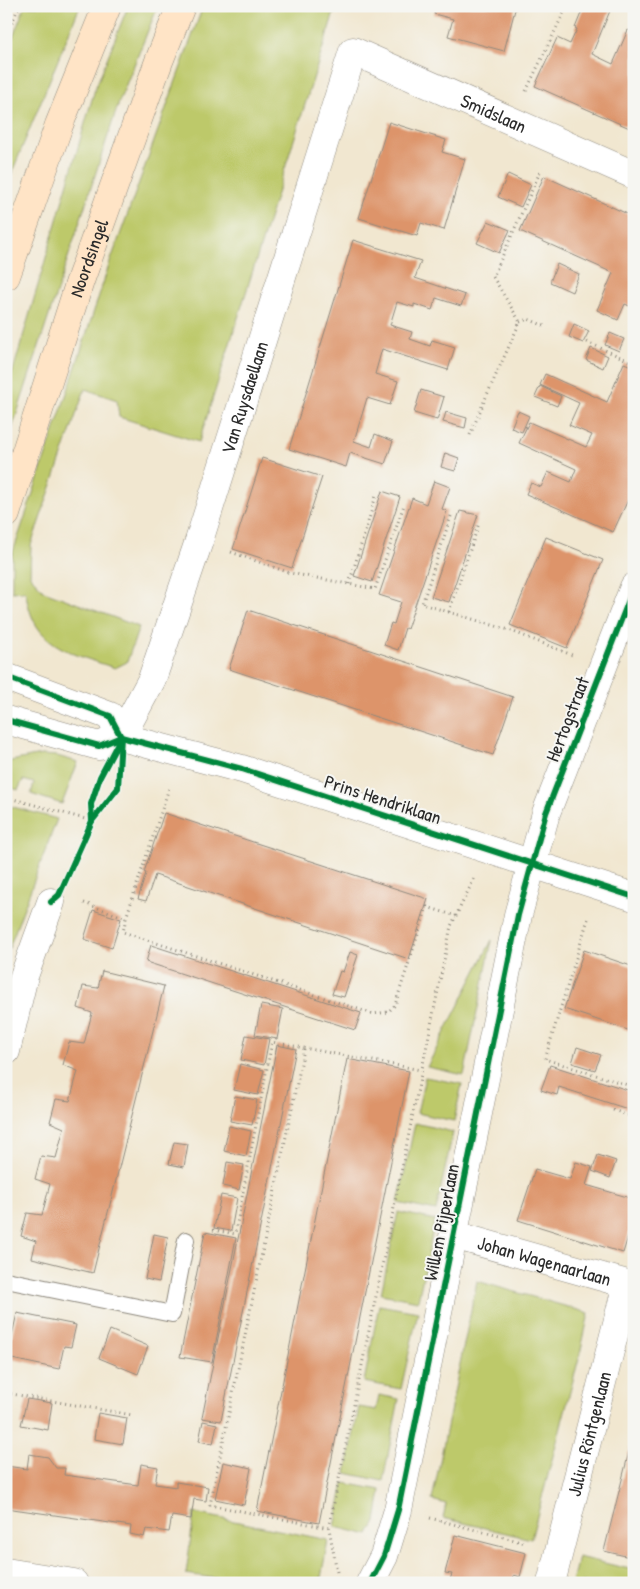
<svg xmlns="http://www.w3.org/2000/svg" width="640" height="1589" viewBox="0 0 640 1589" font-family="'Patrick Hand',sans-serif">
	<rect width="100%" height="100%" fill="#f6f6f2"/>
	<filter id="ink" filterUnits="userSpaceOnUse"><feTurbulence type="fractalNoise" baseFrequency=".02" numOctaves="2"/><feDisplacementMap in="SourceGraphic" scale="10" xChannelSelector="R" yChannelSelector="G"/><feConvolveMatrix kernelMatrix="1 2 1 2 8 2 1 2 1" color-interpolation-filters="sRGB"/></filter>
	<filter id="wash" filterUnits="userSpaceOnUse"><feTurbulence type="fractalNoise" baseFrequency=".0096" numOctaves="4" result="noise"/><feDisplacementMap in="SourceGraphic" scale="20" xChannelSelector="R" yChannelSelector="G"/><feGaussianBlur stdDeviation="1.12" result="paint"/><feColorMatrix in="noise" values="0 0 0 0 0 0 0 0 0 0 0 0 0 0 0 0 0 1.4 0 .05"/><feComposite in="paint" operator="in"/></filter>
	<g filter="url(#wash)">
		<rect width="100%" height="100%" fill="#f1e7d0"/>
		<g fill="#bdc96a" stroke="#747a4a">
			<path d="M25,6H80L6,187V54Z"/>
			<path d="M128,6H158L119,102L6,447V395L95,89Z"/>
			<path d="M203,6H336L199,442L119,417L117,400L85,389L31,545L30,576L44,591L139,627L127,662L115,668C83,657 43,649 31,614C28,606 27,598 25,591L12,592V555L70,384L108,268Z"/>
			<path d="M41,755L57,756L78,762L62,804L31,794L34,783L23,780L18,790L6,786V762Z"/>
			<path d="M6,805L57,819L9,948L6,949Z"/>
			<path d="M492,940L464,1075L427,1067Z"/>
			<path d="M425,1077L462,1084L454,1121L417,1113Z"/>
			<path d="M415,1123L453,1132L436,1211L398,1203Z"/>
			<path d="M398,1212L435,1220L418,1301L381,1294Z"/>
			<path d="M477,1281L589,1313L580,1354L531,1539L443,1518L446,1504L432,1500Z"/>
			<path d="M379,1305L418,1312L401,1389L364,1382Z"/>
			<path d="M379,1395L399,1399L383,1481L346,1473L359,1407L376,1410Z"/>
			<path d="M344,1483L381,1490L376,1522L369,1535L335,1527Z"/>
			<path d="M194,1513L328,1540L320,1583H247L186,1574Z"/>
			<path d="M578,1557L634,1570V1583H572Z"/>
		</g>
		<g id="blocks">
			<g fill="#dd946b">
				<path d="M432,6H516L504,51L448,36L453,19L434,14L436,8Z"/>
				<path d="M584,6H612L592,54L613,64L628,30L634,32V130L535,86L557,38L570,44L577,29L575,28Z"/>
				<path d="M389,122L446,140L442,152L465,159L444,230L421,223L417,236L359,218Z"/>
				<path d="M508,174L531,185L521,207L498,197Z"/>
				<path d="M544,176L634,217V308L625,304L618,320L597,310L613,273L520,231Z"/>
				<path d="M488,221L510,230L499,253L477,243Z"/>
				<path d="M353,240L421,261L415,278L465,295L461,306L436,298L432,310L414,304V307L397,302L390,325L412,332L410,339L430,346L432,340L455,347L448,370L382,349L375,374L398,381L390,405L367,398L354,441L371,447L375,434L393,441L385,464L350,453L346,467L289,449Z"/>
				<path d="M557,264L579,274L572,292L550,282Z"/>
				<path d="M574,324L589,331L583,343L569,337Z"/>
				<path d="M610,333L624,339L619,351L605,345Z"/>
				<path d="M591,348L608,356L603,368L586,360Z"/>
				<path d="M624,363L634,367V487L613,532L526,494L531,483L541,487L548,472L571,482L576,469L519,443L529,422L586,447L592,435L569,425L579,403L540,385L545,374L607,402Z"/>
				<path d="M540,386L561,396L557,406L535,397Z"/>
				<path d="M421,390L444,397L437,420L414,413Z"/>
				<path d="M518,411L529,416L522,432L511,428Z"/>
				<path d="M446,412L467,418L465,428L443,422Z"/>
				<path d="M445,453L459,458L455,471L441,467Z"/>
				<path d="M262,458L322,477L292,568L233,549Z"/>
				<path d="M434,481L450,487L442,509L447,511L407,629L405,628L398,650L384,645L391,623L394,624L401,602L379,595L412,498L426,504Z"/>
				<path d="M382,491L400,497L372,582L354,576Z"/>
				<path d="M460,511L478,515L449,602L431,597Z"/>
				<path d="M546,537L603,560L567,648L510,625Z"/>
				<path d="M248,610L513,697L493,755L229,669Z"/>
				<path d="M164,813L428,899L409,959L155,875L146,901L138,899L146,873L144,872Z"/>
				<path d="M93,910L121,919L112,948L84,939Z"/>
				<path d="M151,945L361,1013L355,1030L146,962Z"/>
				<path d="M584,950L634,967V1032L564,1009Z"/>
				<path d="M350,952L358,955L344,997L332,994L340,971L343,972Z"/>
				<path d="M102,971L164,986L93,1273L32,1258L36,1241L21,1236L27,1213L42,1215L50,1184L35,1179L41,1156L56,1158L64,1128L50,1122L56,1099L70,1101L78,1071L63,1065L69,1042L84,1044L92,1013L78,1008L83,986L98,988Z"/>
				<path d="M261,1005L283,1009L277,1039L255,1035Z"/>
				<path d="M246,1035L269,1039L264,1065L241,1060Z"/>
				<path d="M277,1045L296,1049L221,1421L202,1418Z"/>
				<path d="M577,1047L601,1055L595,1070L572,1063Z"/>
				<path d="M347,1059L409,1071L319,1523L257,1511Z"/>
				<path d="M240,1064L264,1070L258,1095L234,1090Z"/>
				<path d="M550,1065L634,1092V1111L559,1087L557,1095L541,1090Z"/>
				<path d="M235,1096L257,1100L252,1125L230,1121Z"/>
				<path d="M229,1126L251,1131L246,1156L224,1151Z"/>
				<path d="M174,1142L188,1144L184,1167L169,1164Z"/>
				<path d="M598,1155L616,1161L610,1178L592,1171Z"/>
				<path d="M227,1162L244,1165L239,1190L223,1186Z"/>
				<path d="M576,1162L592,1167L586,1185L634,1199V1217L623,1253L518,1220L535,1169L570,1179Z"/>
				<path d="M221,1195L237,1198L231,1231L214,1228Z"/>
				<path d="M205,1232L236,1238L212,1362L180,1357Z"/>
				<path d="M154,1234L168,1237L159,1282L145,1279Z"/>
				<path d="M17,1313L76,1325L71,1347L64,1346L59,1369L7,1358Z"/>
				<path d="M110,1330L148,1346L138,1374L99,1358Z"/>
				<path d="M27,1399L52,1403L48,1430L21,1425Z"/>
				<path d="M98,1413L127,1418L123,1444L94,1439Z"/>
				<path d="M203,1421L217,1424L213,1444L199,1441Z"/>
				<path d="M633,1436H634V1558L604,1551Z"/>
				<path d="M29,1454L48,1457L56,1468H65L64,1475L138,1485L141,1464L158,1467L155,1484L176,1487V1482L208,1487L206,1501L194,1499L191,1519L172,1516L169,1532L146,1529L144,1537L130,1534L131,1526L6,1508V1466L27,1469Z"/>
				<path d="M223,1462L251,1468L244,1505L215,1499Z"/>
				<path d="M455,1535L526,1553L520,1577L514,1575L512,1583H449L452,1574L445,1573Z"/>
			</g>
		</g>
	</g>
	<g filter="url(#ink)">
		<use href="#blocks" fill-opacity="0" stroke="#8e897e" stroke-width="1"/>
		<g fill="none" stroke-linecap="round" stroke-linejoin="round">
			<defs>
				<path id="service" d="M6,1280L172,1314L186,1240"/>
				<g id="minor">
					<path d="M6,677L110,716L121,737"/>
					<path d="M6,720L99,746L121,737L242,769L634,897"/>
					<path id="s1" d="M121,737L152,679L199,541L353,51L634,175"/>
					<path d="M6,1051L24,976L51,902"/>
					<path id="s2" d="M454,1235L634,1286"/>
					<path d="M6,1572L74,1583"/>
					<path d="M370,1583L384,1556L398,1510L518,915L546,813L634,587"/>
					<path id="s3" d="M551,1583L627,1284"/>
				</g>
				<g id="secondary">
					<path d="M6,276L59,125L107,6"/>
					<path id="s4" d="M6,514L80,281L159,61L181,6"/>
				</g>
			</defs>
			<use href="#service" stroke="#8e897e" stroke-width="18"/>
			<use href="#minor" stroke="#8e897e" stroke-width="29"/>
			<use href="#secondary" stroke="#8e897e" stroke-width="29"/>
			<g stroke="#8e897e" stroke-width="3" stroke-dasharray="1 4" stroke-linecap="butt">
				<path d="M6,37L19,6"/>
				<path d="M526,91L567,6"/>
				<path d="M520,322L528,319L547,327"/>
				<path d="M587,342L634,363"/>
				<path d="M470,435L486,397L520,322L493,277L540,172"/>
				<path d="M451,516L422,604L509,630L572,655"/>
				<path d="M231,552L290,573L375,589L404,505"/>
				<path d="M349,584L376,496"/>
				<path d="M449,612L479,523"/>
				<path d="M6,797L92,821"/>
				<path d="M84,903L126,918L123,932L373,1014L388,1012L395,1005L427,907L456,916"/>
				<path d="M126,918L170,785"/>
				<path d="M588,919L545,1059L634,1087"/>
				<path d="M304,1049L210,1505L329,1528"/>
				<path d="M613,1110L634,1117"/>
				<path d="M213,1230L235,1234L272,1042L421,1070"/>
				<path d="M6,1393L132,1415"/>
				<path d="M430,1518L526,1543"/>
				<path d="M337,1572L329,1528L451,926L474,879"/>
			</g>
			<use href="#service" stroke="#fff" stroke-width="16"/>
			<use href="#minor" stroke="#fff" stroke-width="28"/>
			<use href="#secondary" stroke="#ffe4c6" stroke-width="28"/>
			<defs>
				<g id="cycleway">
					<path d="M6,677L110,716L121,737"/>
					<path d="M6,720L99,746L121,737L242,769L634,897"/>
					<path d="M92,821L91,804L100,777L119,741"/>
					<path d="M51,902L59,895L92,821L118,788L121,737"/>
					<path d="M370,1583L384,1556L398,1510L518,915L546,813L634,587"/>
				</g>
			</defs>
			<use href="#cycleway" stroke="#f6f6f2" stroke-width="9"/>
			<use href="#cycleway" stroke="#00873e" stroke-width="6"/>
		</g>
	</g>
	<g text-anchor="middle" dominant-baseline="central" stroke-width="4" stroke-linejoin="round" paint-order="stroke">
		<g font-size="19" fill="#2b2b2b" stroke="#f6f6f2">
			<text stroke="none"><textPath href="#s1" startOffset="879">Smidslaan</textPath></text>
			<text stroke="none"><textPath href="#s4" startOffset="269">Noordsingel</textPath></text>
			<text stroke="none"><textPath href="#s1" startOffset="362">Van Ruysdaellaan</textPath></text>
			<text transform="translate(567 719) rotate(-69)">Hertogstraat</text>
			<text transform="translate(383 799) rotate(18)">Prins Hendriklaan</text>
			<text transform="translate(441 1222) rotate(-79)">Willem Pijperlaan</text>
			<text stroke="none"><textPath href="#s2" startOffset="94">Johan Wagenaarlaan</textPath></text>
			<text stroke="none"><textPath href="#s3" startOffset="154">Julius Röntgenlaan</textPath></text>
		</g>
	</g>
	<rect width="640" height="1589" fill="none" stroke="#f6f6f2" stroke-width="25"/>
</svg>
